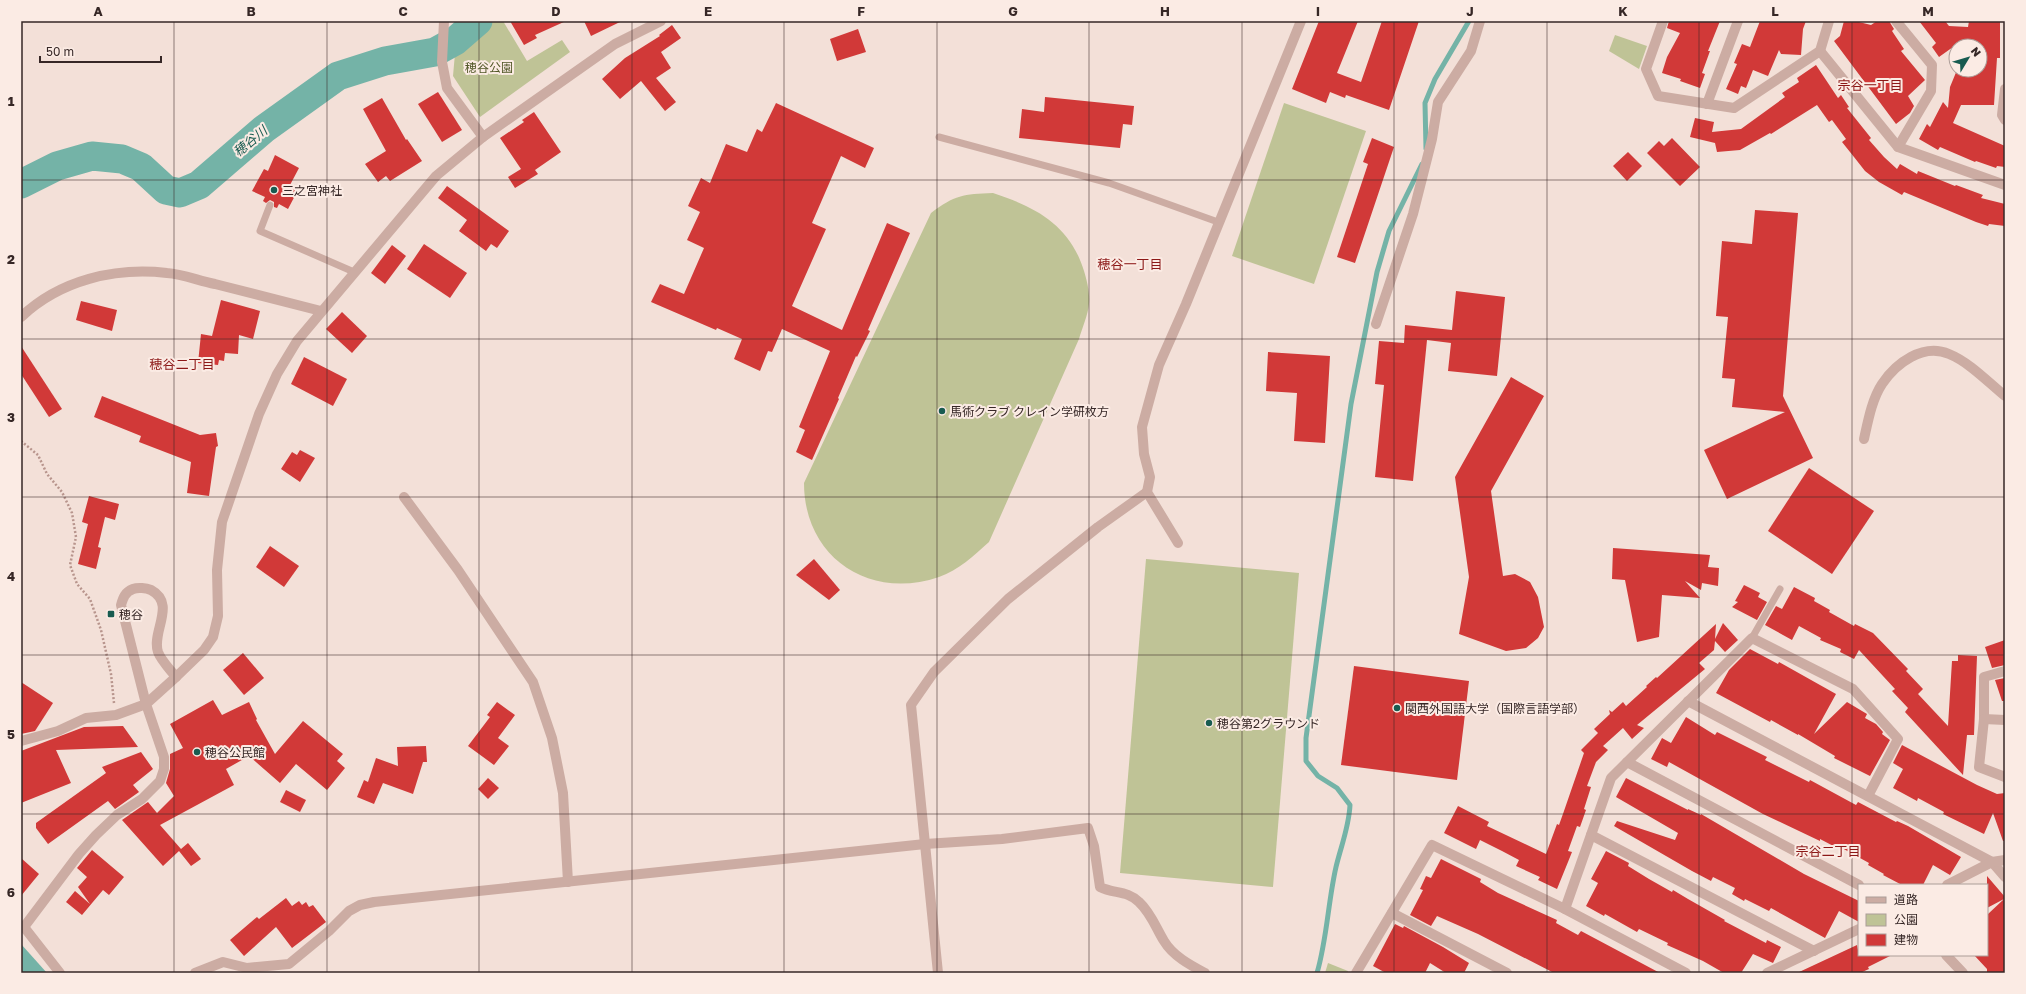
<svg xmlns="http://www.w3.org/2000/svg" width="2026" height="994" viewBox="0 0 2026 994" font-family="'Golos Text','Noto Sans JP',sans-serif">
	<rect width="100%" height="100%" fill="#f3e0d8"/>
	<g fill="#bfc396">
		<path d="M474,21H503L527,61L562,40L570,52L480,117L453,76L457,31Z"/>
		<path d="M1615,35L1647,46L1639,69L1609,51Z"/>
		<path d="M1284,103L1366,131L1314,284L1232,256Z"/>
		<path d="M993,193C1036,207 1070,225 1084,271C1087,281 1090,293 1089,304C1088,315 1082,328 1079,339L989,542C973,556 959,570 939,577C869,601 804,557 804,483L931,213C955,195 963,194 993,193Z"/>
		<path d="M1146,559L1299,573L1273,887L1120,873Z"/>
		<path d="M1328,963L1348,971V973H1325Z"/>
	</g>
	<path fill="#74b3a7" d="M21,944L47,973H21Z"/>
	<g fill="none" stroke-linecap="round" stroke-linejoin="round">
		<g stroke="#74b3a7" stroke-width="5">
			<path d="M1426,149L1425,103L1435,79L1469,21"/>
			<path d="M1317,973C1327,939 1328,902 1336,867C1341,846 1349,827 1350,805L1337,788L1318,776L1306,761V738L1351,404L1377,272L1389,231L1422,164"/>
		</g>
		<path stroke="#74b3a7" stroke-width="29" d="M21,184L57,166L92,156L122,159L141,167L166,190L180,193L199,185L264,129L338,76L385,61L435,52L455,41L478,21"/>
	</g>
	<g fill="#d13938">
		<path d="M510,21H566L535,35L537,38L524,45Z"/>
		<path d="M584,21H622L591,36Z"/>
		<path d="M1319,21H1358L1337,73L1361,82L1382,21H1419L1389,110L1346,95L1345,98L1330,92L1326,103L1292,89Z"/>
		<path d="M1669,21H1720L1708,51H1710L1702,73L1705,74L1700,88L1680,81L1681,79L1662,73L1667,57L1680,33L1667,28Z"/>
		<path d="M1760,21H1806L1803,29L1801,55L1781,54L1779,50L1768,76L1753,70L1746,88L1741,86L1738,94L1726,89L1737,64L1734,63L1742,44L1750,47Z"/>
		<path d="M1844,21H1855L1871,25L1877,21H1889L1894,29L1892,31L1904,49L1901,51L1925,80L1908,96L1914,106L1910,113L1896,124L1834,41L1840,36Z"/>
		<path d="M1919,21H1945L1949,26L1968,27L1969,21H2000V58H1997L1994,105H1961L1953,123L2005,146V167L1997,166L1996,168L1976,161L1975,162L1940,147L1938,150L1919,139L1927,124L1930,127L1943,102L1948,108L1950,87L1957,70H1980V46H1956V57L1952,60L1953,47L1939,57L1932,47L1936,43Z"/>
		<path d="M672,25L681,38L661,52L671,68L656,78L676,102L665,111L641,81L620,99L602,79L625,58L660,36L659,35Z"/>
		<path d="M858,29L866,52L837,61L830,39Z"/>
		<path d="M1816,65L1838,98L1841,95L1849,107L1847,108L1871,138L1869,140L1884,157L1897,169L1900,164L1917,174L1918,171L1955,186L1956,185L1983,195L1981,198L2005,204V226L1989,224L1988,226L1976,222L1904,192L1902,195L1879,182L1865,171L1854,157L1842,142L1846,139L1832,120L1829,122L1817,105L1771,134L1770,133L1740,150L1717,152L1715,143L1690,137L1695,118L1714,122L1712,132L1741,129L1785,97L1782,93L1799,82L1797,78Z"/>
		<path d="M438,92L462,130L442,142L418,104Z"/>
		<path d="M1045,97L1134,106L1132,125L1123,124L1120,148L1019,138L1022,109L1044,112Z"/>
		<path d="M382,98L406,140L407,139L422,161L390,181L386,176L378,182L365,164L386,151L363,109Z"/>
		<path d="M776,103L874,148L865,168L841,156L812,223L826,229L792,306L842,330L887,223L910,233L868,330L870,331L857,357L856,356L838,398L839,399L812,460L796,452L805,430L799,427L830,351L782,329L772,352L768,351L760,371L734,359L742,339L717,328L716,330L651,302L660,284L684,294L704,248L687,240L700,212L688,206L701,178L710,183L726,144L747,152L757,129L762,132Z"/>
		<path d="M534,112L561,152L535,170L538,174L515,188L508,177L521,169L500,138L524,122L522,120Z"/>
		<path d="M1372,138L1394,147L1355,263L1337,257L1368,164L1363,162Z"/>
		<path d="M1672,138L1700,167L1680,186L1647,153L1659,141L1664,146Z"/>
		<path d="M1628,152L1642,166L1627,181L1613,166Z"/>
		<path d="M275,155L299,168L290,185L298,190L288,209L279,204L277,208L274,207V202L270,200L266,203L263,201L265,197L252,191L264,169L268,171Z"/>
		<path d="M447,186L509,231L497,248L491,244L486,251L459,231L467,220L438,198Z"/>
		<path d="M1755,210L1798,213L1783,396L1813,458L1727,499L1704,450L1785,412L1732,407L1735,379L1722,378L1728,317L1716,316L1722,241L1752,244Z"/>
		<path d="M424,244L467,273L450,298L407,269Z"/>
		<path d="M392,245L406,256L385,284L371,273Z"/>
		<path d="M1456,291L1505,297L1497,376L1448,371L1451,343L1427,340L1413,481L1375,477L1384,385L1375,384L1379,341L1404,343L1405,325L1452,330Z"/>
		<path d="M221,300L260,311L253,339L239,335L238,354L225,353L224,361L219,360L218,365L198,363L201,334L212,336Z"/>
		<path d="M81,301L117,310L112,331L76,320Z"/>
		<path d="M342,312L367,336L352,353L326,329Z"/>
		<path d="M21,346L62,409L49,417L21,374Z"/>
		<path d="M1268,352L1330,356L1325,443L1294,441L1297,393L1266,391Z"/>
		<path d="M304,357L347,379L333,406L291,384Z"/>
		<path d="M1511,377L1544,396L1491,491L1503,576L1515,574L1530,582L1538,597L1544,627L1538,638L1526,648L1506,651L1459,634L1469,577L1455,477Z"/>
		<path d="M102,396L200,435L216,433L218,446L216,447L209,496L187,493L191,462L139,442L141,436L94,417Z"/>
		<path d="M300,450L315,458L300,482L281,469L292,452L297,455Z"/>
		<path d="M1809,468L1874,511L1832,574L1768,531Z"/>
		<path d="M89,496L119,504L115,520L105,517L98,547L101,548L96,569L78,564L88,524L82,522Z"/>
		<path d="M270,546L299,566L284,587L256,567Z"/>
		<path d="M1613,548L1710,555L1708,567L1719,568L1718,586L1702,583L1701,590L1685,581L1700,598L1662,595L1659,637L1637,642L1625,580L1612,579Z"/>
		<path d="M814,559L840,590L829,600L796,575Z"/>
		<path d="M1744,585L1760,593L1758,597L1767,602L1757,620L1732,607L1738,602L1735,601Z"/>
		<path d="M1794,587L1815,598L1814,601L1830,610L1829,612L1854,626L1855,624L1873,633L1908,669L1906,671L1923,689L1918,694L1948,726L1952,661H1958V655L1977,656L1974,735H1967L1963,775L1905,712L1908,708L1892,691L1895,689L1859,650L1854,659L1840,652L1841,649L1820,640L1821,638L1799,626L1792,640L1765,625L1776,606L1782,609Z"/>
		<path d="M1723,623L1738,640L1725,652L1715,641L1714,650L1699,663L1705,669L1637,725L1644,728L1632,739L1623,728L1603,746L1608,750L1596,762L1587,786L1591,787L1584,809L1586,810L1580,827L1577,826L1568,851L1572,852L1568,862L1557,889L1538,880L1540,877L1516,866L1519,860L1502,851L1480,840L1476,849L1444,833L1458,806L1489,822L1487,826L1546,854L1557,824L1559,825L1564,811L1584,753L1581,750L1598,733L1594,729L1610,714L1609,710L1612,712L1623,702L1626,706L1647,687L1646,686L1656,677L1657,678L1716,624L1715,639Z"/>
		<path d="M2005,640V665L1992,668L1985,647Z"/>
		<path d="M1750,649L1778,664L1779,662L1836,694L1814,734L1847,702L1867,714L1865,718L1876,724L1883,732L1882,734L1890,740L1870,776L1834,758L1835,756L1798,734V735L1771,720L1770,722L1716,693L1729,670Z"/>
		<path d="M243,653L264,678L244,695L223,670Z"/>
		<path d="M1354,666L1469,681L1457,780L1341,765Z"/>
		<path d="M2005,678V701H2002L1995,680Z"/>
		<path d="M21,682L53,703L35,731L21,734Z"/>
		<path d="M213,700L222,715L249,702L257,719L256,720L275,754L303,721L343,754L337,761L345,768L327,790L296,764L280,783L249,756L226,769L234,785L160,825L181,849L188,843L201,859L191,866L179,851L163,866L122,820L148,802L157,813L174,796L166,783L170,769V754L183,748L170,724Z"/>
		<path d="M497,702L515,715L498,738L509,746L494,765L468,746L490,717L487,715Z"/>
		<path d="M1686,717L1715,735L1717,732L1767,757L1765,760L1809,782L1810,780L1856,805L1858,802L1896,822L1897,821L1908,826L1961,857L1950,875L1933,865L1923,885H1902L1883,875L1884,874L1868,865L1869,863L1842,848L1841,850L1820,839V841L1763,814L1669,762L1667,767L1651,759L1662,738L1671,743Z"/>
		<path d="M123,726L138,747L56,750L71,783L21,803V751L84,727Z"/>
		<path d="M1902,745L1977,785L1997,794L2005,793V841H2003L1993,813L1984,834L1943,814L1944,812L1918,798L1917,801L1893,788L1903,769L1893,763Z"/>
		<path d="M426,746L427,762H423L413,794L383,783L374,804L357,797L364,780L368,782L376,758L398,766L397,747Z"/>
		<path d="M141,752L153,769L133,785L139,792L115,809L108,801L48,844L36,828V823L106,773L102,767Z"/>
		<path d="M488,778L499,788L488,799L478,789Z"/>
		<path d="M1626,778L1688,810V809L1701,815V814L1804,874L1859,901V922L1839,911L1825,938L1771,908L1769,911L1745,899L1744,901L1732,894L1735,888L1713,877L1711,881L1692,871L1614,826L1617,821L1675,840L1678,833L1616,797Z"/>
		<path d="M286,790L306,800L300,812L280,802Z"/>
		<path d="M92,850L124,877L109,895L103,890L82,915L66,902L75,891L90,904L78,887L87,877L77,868Z"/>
		<path d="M1606,851L1629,863L1628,866L1649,879L1672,892L1673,890L1688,899L1725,920L1724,921L1766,943L1767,940L1781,947L1773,963L1753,954L1741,973H1724L1703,961L1667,945L1668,943L1639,929L1637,932L1605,914L1604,916L1586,906L1598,883L1591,879Z"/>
		<path d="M21,858L39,874L21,896Z"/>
		<path d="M1441,859L1481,879L1480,882L1498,893L1557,920L1556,923L1578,935L1581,931L1660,973H1554L1478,934L1437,916L1431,926L1410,915L1423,890L1420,889L1426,876L1431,878Z"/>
		<path d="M1987,876L2005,897V973H1987V969L1974,955H1987V915L2004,899L1987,908Z"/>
		<path d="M286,898L292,906L299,901L302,905L306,902L309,907L313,905L326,922L292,948L276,927L244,956L230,940L257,917L259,919Z"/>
		<path d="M1395,924L1403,928L1404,926L1443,947L1469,963L1464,973H1446L1430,963L1425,973H1386L1373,966Z"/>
		<path d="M1857,945L1859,955H1892L1868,967L1869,969L1860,973H1797Z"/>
	</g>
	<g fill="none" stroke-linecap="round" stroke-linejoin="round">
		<path stroke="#b8958d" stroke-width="2.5" stroke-dasharray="2 2" stroke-linecap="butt" d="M21,441L38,455L47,474L62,492L72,513L76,537L70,565L77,584L90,599L101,630L111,674L114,703"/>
		<g stroke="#ccaca3" stroke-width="7">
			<path d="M939,137L1109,183L1218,222"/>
			<path d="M270,205L260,231L354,272"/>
			<path d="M1752,638L1780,589"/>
		</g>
		<g stroke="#ccaca3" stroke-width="10">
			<path d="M444,21L442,62L447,88L483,137"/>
			<path d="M1663,21L1646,69L1658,96L1734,108L1820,51L1829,21"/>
			<path d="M1896,21L1932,65L1931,91L1898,147"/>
			<path d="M1820,51L1898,147L2005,185"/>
			<path d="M2005,89L2002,115L2005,120"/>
			<path d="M1707,104L1738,21"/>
			<path d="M1376,324L1413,214L1432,139L1438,102L1471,51L1480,21"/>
			<path d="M1864,439C1868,421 1872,399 1882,384C1896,363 1923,343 1949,354C1969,362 1988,382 2005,396"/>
			<path d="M404,497L458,570L533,682L552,738L563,793L568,882"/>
			<path d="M2005,671L1984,677V719L1979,767L2005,777"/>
			<path d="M1688,701L1992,862L2005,877"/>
			<path d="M1984,719L2005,720"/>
			<path d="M21,741L58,731L86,718L116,715L146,704L176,677C170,669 162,662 158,652C151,632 177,604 151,590C146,588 138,587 133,589C125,592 123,598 121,605L146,704L164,757V769L160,781L142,799L117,815L96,835L79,854L24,927L60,973"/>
			<path d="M1627,762L1859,885"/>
			<path d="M1591,835L1814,951"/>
			<path d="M1947,885L1992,862L2005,860"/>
			<path d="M1565,909L1611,778L1752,638L1853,689L1898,739L1868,796"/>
			<path d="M1392,913L1507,973"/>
			<path d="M1946,955L1963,973"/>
			<path d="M195,973L223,962L247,968L289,964L329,931L349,911L360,905L374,902L925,844L1002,839L1088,828L1094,846L1100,887C1114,894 1127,890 1139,902C1151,913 1156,928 1164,941C1173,956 1190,965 1205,973"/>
			<path d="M938,973L911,705L934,672L1008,599L1098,527L1147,492"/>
			<path d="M1356,973L1432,845L1565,909L1686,973"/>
			<path d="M1767,973L1859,929"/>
		</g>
		<g stroke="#ccaca3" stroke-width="10">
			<path d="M21,317C60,280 115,267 167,273C183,274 199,281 215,284C250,293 285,302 321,311"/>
			<path d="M1178,543L1147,492L1150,477L1144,454L1142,427L1159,365L1186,304L1301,21"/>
			<path d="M176,677L204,650L213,637L218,616L217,570L222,522L259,414L277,374L297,341L436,176L483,137L615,44L661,21"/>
		</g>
	</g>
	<path fill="none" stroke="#362726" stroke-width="1" stroke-opacity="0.55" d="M174,21V973M327,21V973M479,21V973M632,21V973M784,21V973M937,21V973M1089,21V973M1242,21V973M1394,21V973M1547,21V973M1699,21V973M1852,21V973M21,180H2005M21,339H2005M21,497H2005M21,655H2005M21,814H2005"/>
	<g fill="#185b50" stroke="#fbebe4" stroke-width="1.5">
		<circle cx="274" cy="190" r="4"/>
		<circle cx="942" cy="411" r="4"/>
		<rect x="107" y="610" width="8" height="8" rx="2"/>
		<circle cx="1397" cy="708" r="4"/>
		<circle cx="1209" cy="723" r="4"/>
		<circle cx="197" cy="752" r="4"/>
	</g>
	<g text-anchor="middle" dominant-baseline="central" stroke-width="4" stroke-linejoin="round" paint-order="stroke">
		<g font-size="12" fill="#515727" stroke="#fbebe4">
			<text x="489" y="67">穂谷公園</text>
		</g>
		<g font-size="12" fill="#362726" stroke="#fbebe4" text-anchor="start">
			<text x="282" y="190">三之宮神社</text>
			<text x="950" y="411">馬術クラブ クレイン学研枚方</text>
			<text x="119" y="614">穂谷</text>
			<text x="1405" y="708">関西外国語大学（国際言語学部）</text>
			<text x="1217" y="723">穂谷第2グラウンド</text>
			<text x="205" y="752">穂谷公民館</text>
		</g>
		<g font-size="13" fill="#8c1817" stroke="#fbebe4">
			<text x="1870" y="85">宗谷一丁目</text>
			<text x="1130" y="264">穂谷一丁目</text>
			<text x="182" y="364">穂谷二丁目</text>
			<text x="1828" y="851">宗谷二丁目</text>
		</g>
		<g font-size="13" font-style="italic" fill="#185b50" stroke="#fbebe4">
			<text transform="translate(250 141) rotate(-40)">穂谷川</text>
		</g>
	</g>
	<rect width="2026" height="994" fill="none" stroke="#fbebe4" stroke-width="44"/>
	<rect x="1858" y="884" width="130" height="72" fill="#fbebe4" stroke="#ac9d98"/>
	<rect x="1866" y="897" width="20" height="6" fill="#ccaca3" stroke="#ac9d98"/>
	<text x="1894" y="904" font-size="12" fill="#362726">道路</text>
	<rect x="1866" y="914" width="20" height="12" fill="#bfc396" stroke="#ac9d98"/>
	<text x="1894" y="924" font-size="12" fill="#362726">公園</text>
	<rect x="1866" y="934" width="20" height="12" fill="#d13938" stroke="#ac9d98"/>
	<text x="1894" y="944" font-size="12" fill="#362726">建物</text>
	<g transform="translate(1968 58) rotate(52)"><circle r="19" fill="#fbebe4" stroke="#ac9d98"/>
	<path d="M0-3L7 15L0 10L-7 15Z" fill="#185b50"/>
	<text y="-6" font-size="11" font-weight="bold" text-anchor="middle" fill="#362726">N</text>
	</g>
	<path d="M40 56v6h121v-6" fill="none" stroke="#362726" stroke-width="2"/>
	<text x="46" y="56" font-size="12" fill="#362726" stroke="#fbebe4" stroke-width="3" paint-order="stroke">50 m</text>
	<rect x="22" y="22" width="1982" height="950" fill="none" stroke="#362726" stroke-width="1.5"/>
	<g font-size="13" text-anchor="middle" font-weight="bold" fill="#362726">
		<text x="98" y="16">A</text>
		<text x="251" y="16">B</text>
		<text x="403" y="16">C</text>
		<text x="556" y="16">D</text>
		<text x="708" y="16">E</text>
		<text x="861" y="16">F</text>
		<text x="1013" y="16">G</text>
		<text x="1165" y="16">H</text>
		<text x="1318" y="16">I</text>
		<text x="1470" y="16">J</text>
		<text x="1623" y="16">K</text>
		<text x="1775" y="16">L</text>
		<text x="1928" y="16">M</text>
		<text x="11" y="106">1</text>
		<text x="11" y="264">2</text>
		<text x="11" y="422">3</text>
		<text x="11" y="581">4</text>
		<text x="11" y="739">5</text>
		<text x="11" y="897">6</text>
	</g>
</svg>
